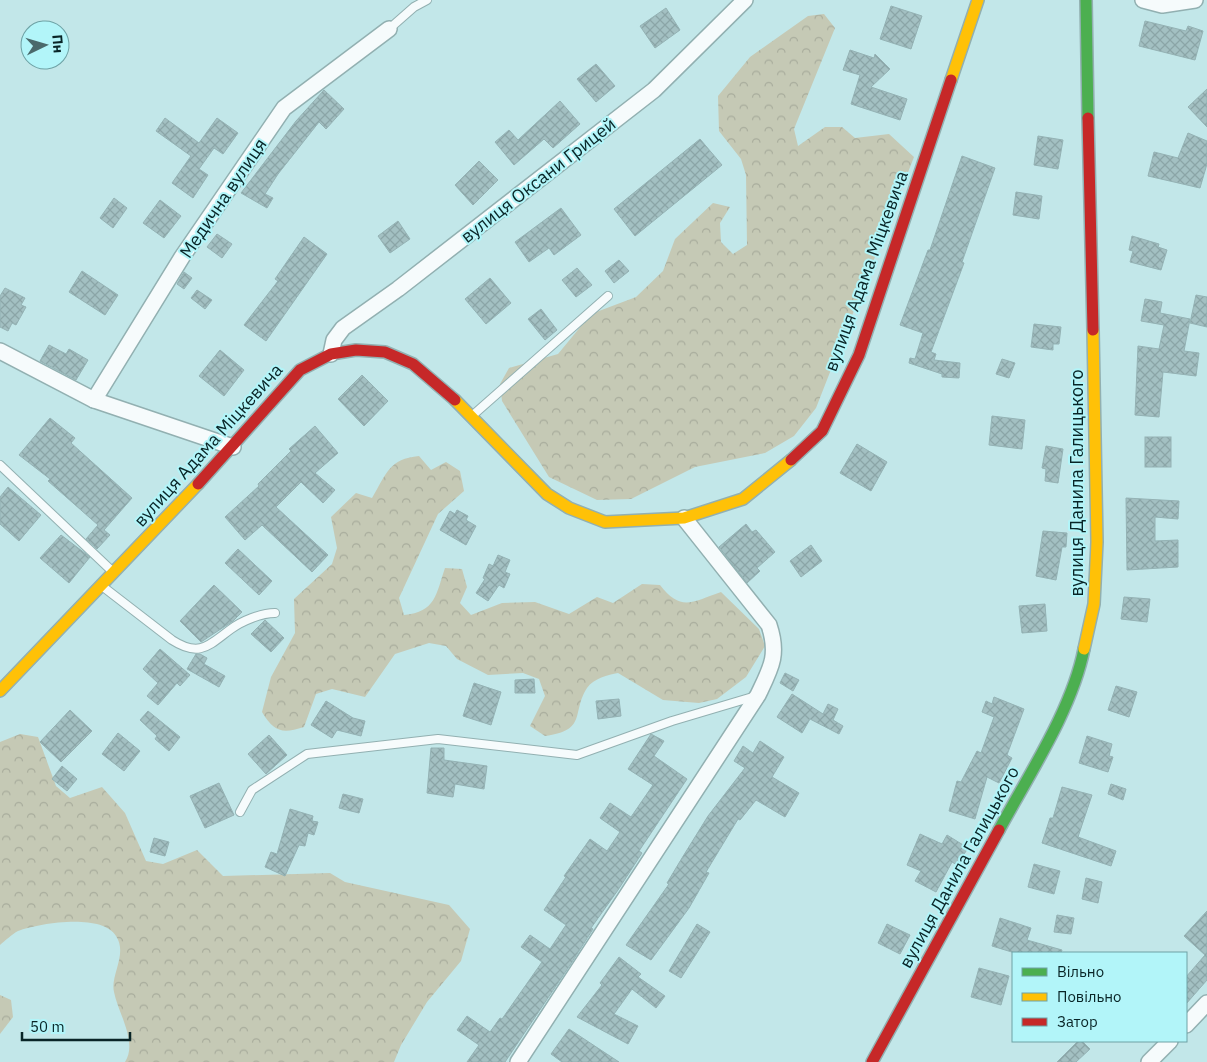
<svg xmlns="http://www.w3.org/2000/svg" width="1207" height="1062" viewBox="0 0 1207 1062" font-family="'IBM Plex Sans',sans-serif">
	<defs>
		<pattern id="forest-crowns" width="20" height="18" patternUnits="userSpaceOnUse" patternTransform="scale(1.25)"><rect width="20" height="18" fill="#c5c9b5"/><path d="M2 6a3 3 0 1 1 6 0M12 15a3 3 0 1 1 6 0" fill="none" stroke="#a8ac9c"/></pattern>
		<pattern id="building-cross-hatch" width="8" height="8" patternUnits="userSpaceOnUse" patternTransform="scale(1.25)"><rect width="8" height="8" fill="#a3c0c2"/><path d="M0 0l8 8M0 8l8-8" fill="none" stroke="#8ba5a7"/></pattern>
	</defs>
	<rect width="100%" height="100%" fill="#c2e7e9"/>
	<g fill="url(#forest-crowns)">
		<path d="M824,14L835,28L794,129L798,146L825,127H842L855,138L889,134L914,157L816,408L794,436L765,453L695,467L631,499L597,500L549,477L502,401L500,384L509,368L558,354L591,314L636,297L663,271L675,239L713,203L730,207L720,223L721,242L733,254L747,245L746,175L741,159L719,131L718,96L750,57L808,16Z"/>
		<path d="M419,456L431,470L446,462L460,471L464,491L438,514L399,598L404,615C436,612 436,594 445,568L462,569L467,587L460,603L471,615L502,603L535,602L569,614L597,597L613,603L642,584L660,585C681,612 692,602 721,592L759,629L765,646L746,677L717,699L699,703L663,700L618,673C608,675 594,678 587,688C571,713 588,730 545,736L530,726L545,696L539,679L523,673L488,675L457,659L446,646L429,643L395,654L365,697L332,689L316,694L304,727C282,734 274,732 262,712L271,677L295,633L294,599L332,564L337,548L331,517L356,493L372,498C387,473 389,459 419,456Z"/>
		<path d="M20,734L38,737L56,786L70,798L102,787L125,813L146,861L163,864L197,850L223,876L330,873L345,882L449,905L470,929L461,961L427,1002L401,1045L394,1062H125C138,1042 118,1013 114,992C110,975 128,954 116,936C102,913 40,923 18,931C12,934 5,941 0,945V742Z"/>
		<path d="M0,995L11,1000L13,1017L0,1034Z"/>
	</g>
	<g fill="url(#building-cross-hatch)" stroke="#94b2b4">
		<path d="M891,6L922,16L911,49L880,39Z"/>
		<path d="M666,8L680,30L655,48L640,26Z"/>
		<path d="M1145,21L1186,31L1188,26L1203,31L1195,60L1139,46Z"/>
		<path d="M850,50L874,58L875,54L890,69L871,87L907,99L900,120L851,104L860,75L843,70Z"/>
		<path d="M596,64L615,86L596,102L577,79Z"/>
		<path d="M1207,89V127L1188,107Z"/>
		<path d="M324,90L344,109L326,129L319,122L278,174L265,194L273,198L267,208L241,193L296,121Z"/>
		<path d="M560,101L580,124L553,148L544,139L514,165L495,142L509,130L518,140Z"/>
		<path d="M165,118L199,143L217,118L238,133L223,154L214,148L199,169L208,175L193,198L172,183L191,156L156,131Z"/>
		<path d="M1188,133L1207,141V164L1200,188L1148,176L1154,152L1178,158Z"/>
		<path d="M1038,136L1063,140L1058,169L1034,165Z"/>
		<path d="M700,139L722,165L635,236L614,209Z"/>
		<path d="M962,156L995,168L962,262L964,263L931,352L936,354L934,360L960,363L959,378L942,377V374L909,363L910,358L915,359L923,333L900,325L928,250H930Z"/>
		<path d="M479,161L498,180L473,205L455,185Z"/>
		<path d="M1016,192L1042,196L1039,219L1013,215Z"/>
		<path d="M114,198L127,208L113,228L100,218Z"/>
		<path d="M160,200L181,216L164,238L143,223Z"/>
		<path d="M561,208L581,235L554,255L549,248L529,262L515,242Z"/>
		<path d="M398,221L410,239L390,253L378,236Z"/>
		<path d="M217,234L232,244L222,258L207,247Z"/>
		<path d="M1132,236L1159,244L1158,247L1167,250L1161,270L1130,262L1133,251L1129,250Z"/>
		<path d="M304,237L327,254L266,341L244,325L278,281L275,279Z"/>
		<path d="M619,260L629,271L614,283L605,271Z"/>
		<path d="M577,268L592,285L576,297L562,280Z"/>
		<path d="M82,271L118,295L105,315L69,292Z"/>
		<path d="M184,272L192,278L184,289L177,284Z"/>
		<path d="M490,278L511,303L486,324L465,299Z"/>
		<path d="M5,288L25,298L21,305L26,307L16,325L12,323L8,331L0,327V296Z"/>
		<path d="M197,290L212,300L205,309L191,298Z"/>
		<path d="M1196,295L1207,297V327L1190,323Z"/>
		<path d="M1145,299L1162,302L1160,313L1190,319L1184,351L1199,353L1196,376L1163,372L1159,417L1135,415L1138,346L1159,349L1164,325L1141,321Z"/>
		<path d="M541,309L557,330L545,340L528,319Z"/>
		<path d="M1034,324L1061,327L1059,344H1053V350L1031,347Z"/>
		<path d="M49,345L66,354L69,349L88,360L76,380L40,361Z"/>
		<path d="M220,350L244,370L224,396L199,376Z"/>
		<path d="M1002,359L1015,363L1009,378L996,374Z"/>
		<path d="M362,375L388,401L364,426L338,399Z"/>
		<path d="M992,416L1025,420L1022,449L989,445Z"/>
		<path d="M50,418L75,438L71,443L132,498L104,530L110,535L97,549L86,539L98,525L48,481L50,479L19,455Z"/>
		<path d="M315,426L338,453L315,473L335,490L323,503L301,482L276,507L328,555L312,572L262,525L245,540L225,517L259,486L258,484L291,451L289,449Z"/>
		<rect x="1145" y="437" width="26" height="30"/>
		<path d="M857,444L887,462L871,491L840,473Z"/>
		<path d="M1046,446L1063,449L1058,483L1045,481L1046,469L1042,468Z"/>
		<path d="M8,487L41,515L19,541L0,524V497Z"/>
		<path d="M1126,498L1179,501L1178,519L1155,517V541L1178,540V567L1127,570Z"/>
		<path d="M457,510L468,516L466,520L476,526L466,545L440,530L450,511L455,514Z"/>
		<path d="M746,524L752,532L756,530L775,552L757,568L760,571L747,583L719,547Z"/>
		<path d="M1043,531L1067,533L1066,547H1062L1056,580L1036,576Z"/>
		<path d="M61,535L90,557L69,583L40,558Z"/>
		<path d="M811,545L822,561L801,577L790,561Z"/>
		<path d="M238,549L272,581L259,595L225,563Z"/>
		<path d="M498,555L510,560L505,572L510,574L504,588L499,585L488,601L476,593L485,579L483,578L489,564L493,566Z"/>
		<path d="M214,585L242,612L233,621L201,642L180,621Z"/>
		<path d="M1124,597L1150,599L1147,622L1121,619Z"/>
		<path d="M1045,604L1047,631L1022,633L1019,606Z"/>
		<path d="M265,620L284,638L271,652L251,634Z"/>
		<path d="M160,649L190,675L180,686L177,683L158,705L147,696L158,683L143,669Z"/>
		<path d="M196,654H200L207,658L204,664L225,676L219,687L187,669Z"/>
		<path d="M785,673L799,680L793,691L780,683Z"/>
		<path d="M534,679L535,693H515V680Z"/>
		<path d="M474,683L501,692L491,725L463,716Z"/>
		<path d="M1116,686L1137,692L1129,717L1108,710Z"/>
		<path d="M792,694L823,714L828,704L838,709L833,720L843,726L839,734L810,719L802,733L777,717Z"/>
		<path d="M994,697L1024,709L1007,755L1012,758L999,783L987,777L975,819L949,811L957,781L961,782L977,751L981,753L994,717L982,712L986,701L992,704Z"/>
		<path d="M619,699L621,716L598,719L596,701Z"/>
		<path d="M326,701L353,718L365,721L361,736L337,730L332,738L311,725Z"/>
		<path d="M70,710L92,731L61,762L40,742Z"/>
		<path d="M148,711L180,737L169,751L155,739L157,736L140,720Z"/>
		<path d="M118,733L140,751L124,771L102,754Z"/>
		<path d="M651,734L664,741L654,756L687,779L639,851L642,853L618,890L591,928L593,929L570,965L505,1062H467L479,1045L457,1030L467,1016L490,1032L500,1018L502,1019L542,962L521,947L530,935L550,949L566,925L544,910L566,877L564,876L590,839L607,851L620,832L600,818L610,803L631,817L653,785L628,769Z"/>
		<path d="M269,735L287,755L266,774L248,754Z"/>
		<path d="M1087,736L1112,744L1109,756L1113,757L1108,772L1079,763Z"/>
		<path d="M760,741L784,757L772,777L799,793L785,817L756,800L740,820L738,819L706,872L709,873L689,908L651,960L626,945L669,884L667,883L682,858L708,816L745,768L734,761L743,746L753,753Z"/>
		<path d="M431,748H444V760L487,766L484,789L455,784L453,797L427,793Z"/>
		<path d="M62,766L77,779L67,791L52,779Z"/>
		<path d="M219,783L234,815L205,828L190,796Z"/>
		<path d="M1111,784L1126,789L1123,800L1108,794Z"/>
		<path d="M1062,787L1092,795L1078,837L1116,851L1111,866L1042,843L1050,818H1053Z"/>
		<path d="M343,794L363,799L359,813L339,808Z"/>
		<path d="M290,809L313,816L312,821L318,822L314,835L308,833L305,846L299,845L285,876L265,867L271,852L277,854Z"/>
		<path d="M920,834L942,844L947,835L968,848L957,865L952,862L936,892L915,881L921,871L907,865Z"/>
		<path d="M154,838L169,842L165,856L150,852Z"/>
		<path d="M1034,864L1060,871L1054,894L1028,887Z"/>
		<path d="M1086,878L1102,882L1098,903L1082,899Z"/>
		<path d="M1207,911V980L1186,1004V977L1205,955L1184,936Z"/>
		<path d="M1057,915L1074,918L1071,934L1054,932Z"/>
		<path d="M1000,918L1031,928L1027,940L1062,950L1061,953H1015L992,946Z"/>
		<path d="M697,924L710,932L681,978L669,971Z"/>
		<path d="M887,924L910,935L900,954L878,943Z"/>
		<path d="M619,957L641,974L638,977L665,996L656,1008L632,989L614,1014L638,1026L628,1044L577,1017L602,985L600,983Z"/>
		<path d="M979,968L1009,976L1001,1005L971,997Z"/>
		<path d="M569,1029L619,1062H562L551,1054Z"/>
		<path d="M1078,1041H1082L1090,1049L1076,1062H1057Z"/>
	</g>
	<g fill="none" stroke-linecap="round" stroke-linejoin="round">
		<defs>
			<g id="lane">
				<path d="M389,29L414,7L427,0"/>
				<path d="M473,415L608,296"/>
				<path d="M0,465L112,571"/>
				<path d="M102,586L172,640C200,658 209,645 231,629C242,621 261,613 275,613"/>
				<path d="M240,812L252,790L307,754L438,739L577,755L672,721L756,696"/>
			</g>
			<g id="street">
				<path d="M1143,0L1162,5L1195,0"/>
				<path d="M0,351L94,400L233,447"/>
				<path d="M331,354L334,340L343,328L398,289L654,90L745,0"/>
				<path d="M94,400L182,257L284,108L389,29"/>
				<path d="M1186,1025L1207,1003"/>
				<path d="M518,1062L758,695C771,668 779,655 769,625L684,518"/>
				<path d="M1149,1062L1170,1041"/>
			</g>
			<g id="fast">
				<path d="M1086,0L1088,118"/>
				<path d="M999,830C1028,776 1072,710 1084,649"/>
			</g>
			<g id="slow">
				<path d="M951,80L978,0"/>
				<path d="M455,400L547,494L569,508L605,522L684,518L743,499L791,460"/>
				<path d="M1084,649L1094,604L1097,542L1093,330"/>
				<path d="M0,691L198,484"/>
			</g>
			<g id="jam">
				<path d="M1088,118L1093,330"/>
				<path d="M791,460L822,431L859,355L951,80"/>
				<path d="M198,484L300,370L331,354L356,350L385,352L413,364L455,400"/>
				<path d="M872,1062L999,830"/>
			</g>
		</defs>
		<use href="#lane" stroke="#92b0b1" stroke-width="10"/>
		<use href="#street" stroke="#92b0b1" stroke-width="18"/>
		<use href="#fast" stroke="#92b0b1" stroke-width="14"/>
		<use href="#slow" stroke="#92b0b1" stroke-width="14"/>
		<use href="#jam" stroke="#92b0b1" stroke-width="14"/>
		<use href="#lane" stroke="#f6fbfc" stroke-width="8"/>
		<use href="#street" stroke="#f6fbfc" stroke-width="15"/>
		<use href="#fast" stroke="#4caf50" stroke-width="11"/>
		<use href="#slow" stroke="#ffc107" stroke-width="11"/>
		<use href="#jam" stroke="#c62828" stroke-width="11"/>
	</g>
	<g text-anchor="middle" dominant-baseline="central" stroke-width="4" stroke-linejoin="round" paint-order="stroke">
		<g font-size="18" fill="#092527" stroke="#b2f5f9">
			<text transform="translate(538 180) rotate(-38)">вулиця Оксани Грицей</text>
			<text transform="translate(223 198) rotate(-56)">Медична вулиця</text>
			<text transform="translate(866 271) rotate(-70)">вулиця Адама Міцкевича</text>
			<text transform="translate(208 445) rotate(-48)">вулиця Адама Міцкевича</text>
			<text transform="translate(1076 483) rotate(-90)">вулиця Данила Галицького</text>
			<text transform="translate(959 867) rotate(-61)">вулиця Данила Галицького</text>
		</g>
	</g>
	<rect x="1012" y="952" width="175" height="90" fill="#b2f5f9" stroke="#6ea2a5"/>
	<rect x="1022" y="968" width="25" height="8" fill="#4caf50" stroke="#6ea2a5"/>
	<text x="1057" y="977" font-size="15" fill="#092527">Вільно</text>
	<rect x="1022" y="993" width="25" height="8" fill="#ffc107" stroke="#6ea2a5"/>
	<text x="1057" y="1002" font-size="15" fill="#092527">Повільно</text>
	<rect x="1022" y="1018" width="25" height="8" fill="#c62828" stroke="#6ea2a5"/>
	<text x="1057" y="1027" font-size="15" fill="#092527">Затор</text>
	<g transform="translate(45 45) rotate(85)"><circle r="24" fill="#b2f5f9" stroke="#6ea2a5"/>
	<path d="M0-4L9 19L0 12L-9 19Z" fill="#4a696b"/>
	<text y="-8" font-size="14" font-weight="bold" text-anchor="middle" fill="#092527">Пн</text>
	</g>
	<path d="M22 1032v8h108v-8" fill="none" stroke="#092527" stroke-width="2.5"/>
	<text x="30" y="1032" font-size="15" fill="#092527" stroke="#b2f5f9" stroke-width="4" paint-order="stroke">50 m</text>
</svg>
